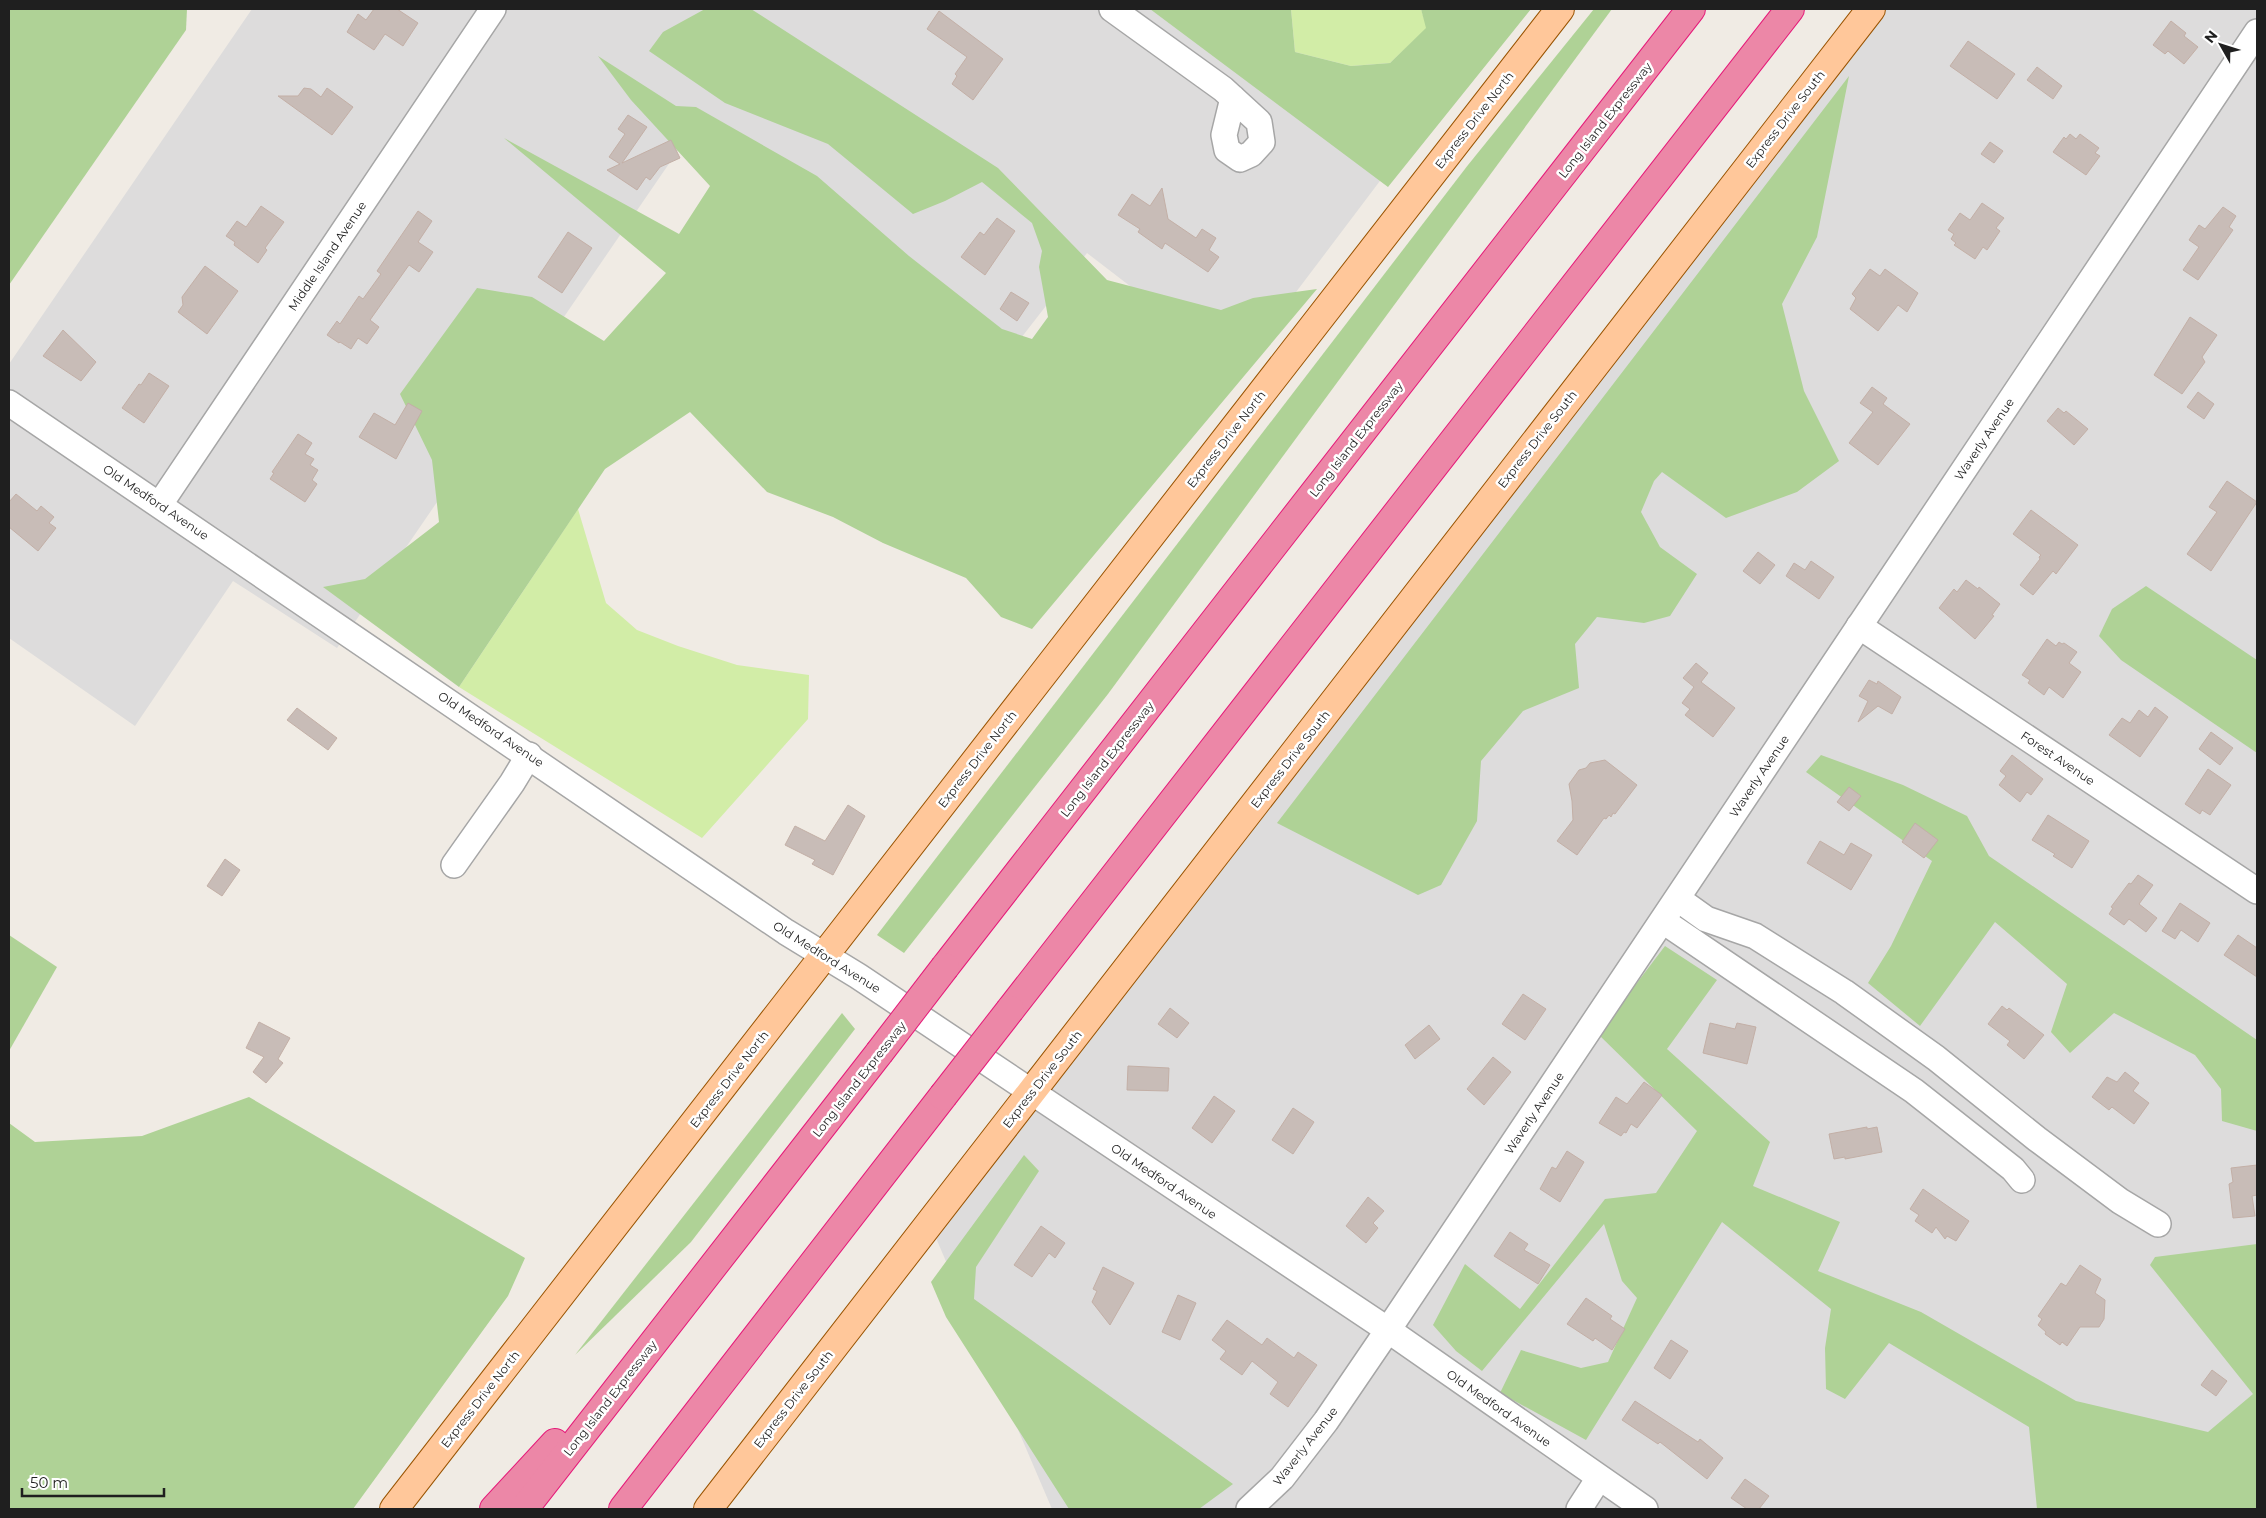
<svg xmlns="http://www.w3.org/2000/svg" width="2266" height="1518" viewBox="0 0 2266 1518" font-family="Montserrat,sans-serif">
	<rect width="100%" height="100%" fill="#f0ebe4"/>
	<g fill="#dddcdc">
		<path d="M252,9H1192L1395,161L1238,369L1087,253L1014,347L701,117L337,648L233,581L135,726L9,638V364Z"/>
		<path d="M1886,9H2257V1509H1052L930,1224L1072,1058Z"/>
	</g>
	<g fill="#d2eda7">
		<path d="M1291,9H1421L1427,28L1390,63L1351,66L1295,52Z"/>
		<path d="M578,509L606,603L637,630L678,646L737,665L809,675L808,719L702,838L459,687Z"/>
	</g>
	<g fill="#afd296">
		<path d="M9,9H187L186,30L9,285Z"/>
		<path d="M705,9H751L998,168L1107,280L1221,310L1253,298L1317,289L1032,629L1001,617L966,578L883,543L833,517L767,492L690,412L605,469L459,687L323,587L365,579L439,522L432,460L400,394L477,288L532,297L604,341L666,273L504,138L679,234L710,186L631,100L598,56L676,106L696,107L817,176L909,256L1002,329L1032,339L1048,317L1039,267L1042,251L1032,223L982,182L945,201L913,214L828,144L725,103L649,51L663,32Z"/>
		<path d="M1150,9H1291L1295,52L1351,66L1390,63L1426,28L1421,9H1531L1388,187Z"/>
		<path d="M1594,9H1612L1108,694L904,953L877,935L1468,165Z"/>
		<path d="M1849,76L1817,237L1782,304L1804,391L1839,461L1797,492L1726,518L1662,472L1654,481L1641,512L1660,547L1697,574L1670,616L1644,623L1597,617L1575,644L1579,688L1523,711L1481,761L1477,821L1441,885L1418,895L1277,823Z"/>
		<path d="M2146,586L2257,660V753L2121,660L2099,636L2112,609Z"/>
		<path d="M1821,755L1903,785L1967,816L1989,856L2257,1040V1131L2222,1121L2221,1089L2195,1055L2114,1013L2070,1053L2051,1032L2067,984L1995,922L1920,1026L1868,983L1891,946L1932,861L1806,772Z"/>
		<path d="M9,935L57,967L9,1051Z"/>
		<path d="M1665,946L1717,980L1667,1049L1770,1142L1753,1186L1840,1222L1818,1271L1921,1312L2076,1401L2208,1432L2253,1394L2150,1265L2155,1257L2257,1244V1509H2037L2029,1427L1889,1343L1845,1399L1826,1389L1825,1348L1831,1309L1722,1222L1586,1440L1500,1393L1521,1350L1581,1368L1608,1362L1637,1298L1622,1281L1604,1224L1482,1371L1456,1351L1433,1325L1465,1264L1520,1309L1605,1199L1656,1193L1697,1131L1598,1034Z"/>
		<path d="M842,1013L855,1029L691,1242L575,1355Z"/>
		<path d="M249,1097L525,1258L508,1296L353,1509H9V1123L35,1142L142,1136Z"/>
		<path d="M1024,1155L1039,1171L976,1267L974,1299L1233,1484L1199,1509H1069L946,1317L931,1282Z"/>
	</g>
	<g fill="#c8bcb7" stroke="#c3afa6">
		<path d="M374,9H397L418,23L403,46L385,34L374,50L347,32L358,14L366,20Z"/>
		<path d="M939,11L1003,59L973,100L952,84L957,76L955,74L967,57L927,29Z"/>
		<path d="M2171,21L2186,33L2184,36L2198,47L2184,64L2168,51L2165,54L2153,45Z"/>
		<path d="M1968,41L2015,74L1997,99L1950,66Z"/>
		<path d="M2037,67L2062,86L2053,99L2027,80Z"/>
		<path d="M304,88L311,89L321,97L327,88L353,107L332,135L278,96H298Z"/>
		<path d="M628,115L647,127L622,163L671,140L680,158L660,167L650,180L646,177L637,190L607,170L620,164L609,157L625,134L618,129Z"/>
		<path d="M2070,134L2076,139L2080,134L2099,148L2095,153L2100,156L2086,175L2053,152L2064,137L2066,139Z"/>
		<path d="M1990,142L2003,151L1994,163L1981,154Z"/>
		<path d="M1162,188L1168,219L1196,238L1202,229L1216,238L1209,250L1219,257L1208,272L1165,243L1162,249L1138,232L1140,229L1118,215L1132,194L1150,206Z"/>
		<path d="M1982,203L2004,218L1996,228L2000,231L1987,250L1983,247L1975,259L1954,245L1956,243L1951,239L1954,234L1948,230L1960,213L1970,220Z"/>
		<path d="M261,206L284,222L265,248L267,250L258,263L234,245L235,242L226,236L237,221L246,227Z"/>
		<path d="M2223,207L2236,216L2229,227L2233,230L2198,280L2183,270L2199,247L2189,240L2199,225L2205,229Z"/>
		<path d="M418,211L432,221L418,242L433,252L419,272L409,265L370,320L379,327L367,344L358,338L351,349L340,342L339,343L327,335L337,321L340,324L359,296L363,299L381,274L377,271Z"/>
		<path d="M997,218L1015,231L985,275L961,257L980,232L984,235Z"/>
		<path d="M568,232L592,248L562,293L538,277Z"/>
		<path d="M205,266L238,291L207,334L178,312L183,305L182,297Z"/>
		<path d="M1870,269L1880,276L1885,269L1918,293L1907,312L1898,305L1878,331L1850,309L1856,298L1852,294Z"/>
		<path d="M1011,292L1029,303L1017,321L1000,309Z"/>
		<path d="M2190,317L2217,335L2202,357L2205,362L2182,394L2154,375Z"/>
		<path d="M63,330L96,362L81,381L43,356Z"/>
		<path d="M149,373L169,386L144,423L122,408L139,384L141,385Z"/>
		<path d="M1872,387L1887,398L1883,404L1910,424L1878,465L1849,443L1873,412L1860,403Z"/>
		<path d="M2198,392L2214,404L2204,419L2187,407Z"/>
		<path d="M408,403L422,411L396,459L359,437L374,413L395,425Z"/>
		<path d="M2058,408L2064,413L2066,411L2088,429L2074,445L2047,421Z"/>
		<path d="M298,434L312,443L305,454L314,459L310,465L318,470L312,480L317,484L305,502L270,479L274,473L272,472Z"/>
		<path d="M2227,481L2257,502L2211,571L2187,554L2217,512L2209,507Z"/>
		<path d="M16,494L37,511L41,506L54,517L49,523L56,528L38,551L9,527V502Z"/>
		<path d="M2031,510L2078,545L2056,574L2053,571L2033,595L2020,585L2040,559L2039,557L2041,555L2013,534Z"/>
		<path d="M1758,552L1775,565L1760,584L1743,571Z"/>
		<path d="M1811,561L1834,577L1819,599L1786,576L1794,563L1805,570Z"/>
		<path d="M1966,580L1978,589L1979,587L2000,604L1992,615L1994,616L1975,639L1939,608L1954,589L1957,592Z"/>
		<path d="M2047,639L2056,646L2059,642L2062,644L2064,643L2077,652L2069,663L2081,672L2063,698L2049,687L2044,695L2028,683L2030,680L2022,675Z"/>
		<path d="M1696,663L1708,673L1701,682L1735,708L1713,737L1685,715L1690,709L1682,703L1694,687L1683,678Z"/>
		<path d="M1869,680L1877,684L1878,681L1901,697L1892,714L1878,706L1858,722L1868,701L1859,696Z"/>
		<path d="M2155,707L2168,717L2140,757L2109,735L2122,718L2130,723L2139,710L2148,717Z"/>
		<path d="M297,708L337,738L328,750L287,720Z"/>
		<path d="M2211,732L2233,748L2220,765L2199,749Z"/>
		<path d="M2012,755L2043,779L2031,795L2027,792L2020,802L1999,785L2006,776L2000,771Z"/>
		<path d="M1605,760L1637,785L1615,814L1613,813L1611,817L1609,815L1606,819L1604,818L1577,855L1557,841L1573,820L1572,801L1569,784L1579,770L1586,768L1590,763Z"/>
		<path d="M2208,769L2231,785L2210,815L2202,810L2200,814L2185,804Z"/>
		<path d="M1849,787L1861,796L1849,811L1837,802Z"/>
		<path d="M848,805L865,816L833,875L812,864L815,860L785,845L795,826L825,841Z"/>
		<path d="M2048,815L2089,841L2072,868L2053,856L2055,854L2032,840Z"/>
		<path d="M1915,823L1938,840L1924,858L1902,842Z"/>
		<path d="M1820,841L1844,855L1851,843L1872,855L1851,890L1807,863Z"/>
		<path d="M225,859L240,870L222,896L207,886Z"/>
		<path d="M2138,875L2153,885L2139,904L2157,918L2146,932L2129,919L2124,925L2109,914L2113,908L2111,907L2129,883L2131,884Z"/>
		<path d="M2180,903L2210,923L2198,942L2181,930L2175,939L2162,931Z"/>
		<path d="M2238,935L2257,948V977L2224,955Z"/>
		<path d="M1523,994L1546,1009L1525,1040L1502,1024Z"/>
		<path d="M2002,1006L2007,1010L2009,1008L2044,1035L2024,1059L2007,1045L2010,1041L1988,1024Z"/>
		<path d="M1170,1008L1189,1023L1177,1038L1158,1024Z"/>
		<path d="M259,1022L290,1038L278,1059L283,1063L266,1083L253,1072L264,1057L246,1048Z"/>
		<path d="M1710,1023L1735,1029L1737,1023L1756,1027L1747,1064L1703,1053Z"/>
		<path d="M1429,1025L1440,1039L1415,1059L1405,1045Z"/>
		<path d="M1493,1057L1511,1072L1484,1105L1467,1089Z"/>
		<path d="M1128,1066L1169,1068L1168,1091L1127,1090Z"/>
		<path d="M2125,1072L2139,1083L2133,1091L2149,1103L2134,1124L2112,1107L2109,1110L2092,1097L2107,1077L2117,1082Z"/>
		<path d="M1644,1082L1662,1095L1637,1128L1631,1124L1626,1133L1624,1132L1621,1136L1599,1123L1616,1097L1627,1104Z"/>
		<path d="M1214,1096L1235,1111L1212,1143L1192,1128Z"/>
		<path d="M1293,1108L1314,1122L1293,1154L1272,1140Z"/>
		<path d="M1867,1127V1129L1877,1127L1882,1152L1845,1159V1157L1834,1159L1829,1134Z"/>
		<path d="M1567,1151L1584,1162L1560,1202L1540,1189L1552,1167L1556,1169Z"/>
		<path d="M2257,1165V1195L2252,1196L2255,1216L2233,1218L2229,1184L2233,1182L2231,1168Z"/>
		<path d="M1923,1189L1969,1221L1956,1241L1947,1236L1945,1239L1936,1227L1932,1233L1915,1221L1919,1215L1910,1209Z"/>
		<path d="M1368,1197L1384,1211L1373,1223L1378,1228L1366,1243L1346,1226Z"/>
		<path d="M1041,1226L1065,1243L1055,1258L1049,1253L1032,1277L1014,1265Z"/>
		<path d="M1510,1232L1528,1244L1524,1250L1550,1265L1538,1284L1494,1256Z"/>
		<path d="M2080,1265L2101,1279L2095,1293L2105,1300L2104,1319L2099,1327H2080L2067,1346L2062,1342L2060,1345L2045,1334L2046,1332L2038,1325L2042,1319L2038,1316L2061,1283L2066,1286Z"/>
		<path d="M1103,1267L1134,1283L1110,1325L1092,1302L1097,1291L1093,1289Z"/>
		<path d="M1178,1295L1196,1303L1180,1340L1162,1332Z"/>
		<path d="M1586,1298L1612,1316L1610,1319L1625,1329L1612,1350L1595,1338L1593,1341L1567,1324Z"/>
		<path d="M1227,1320L1262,1345L1267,1338L1294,1358L1298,1352L1317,1365L1288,1407L1270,1394L1278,1382L1252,1361L1242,1375L1220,1359L1226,1351L1212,1340Z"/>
		<path d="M1671,1340L1688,1351L1670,1379L1654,1368Z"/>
		<path d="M2212,1370L2227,1381L2216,1396L2201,1385Z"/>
		<path d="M1635,1401L1698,1442L1700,1439L1723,1458L1707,1479L1660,1442L1658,1444L1622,1420Z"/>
		<path d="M1745,1479L1769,1496L1759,1509H1747L1731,1498Z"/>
	</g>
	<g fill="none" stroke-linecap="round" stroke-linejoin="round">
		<defs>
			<g id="minor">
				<path d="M1112,9L1223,89L1259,122L1262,142L1251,154L1240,159L1227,150L1224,135L1233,98"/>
				<path d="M9,403L786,932L858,976L1388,1330L1645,1509"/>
				<path d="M160,504L493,9"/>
				<path d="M1859,626L2257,891"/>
				<path d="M454,865L512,783L529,755"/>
				<path d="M1678,899L1706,919L1755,936L1844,992L1936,1058L2037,1139L2120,1201L2158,1224"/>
				<path d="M1663,921L1914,1091L2013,1169L2022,1180"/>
				<path d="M1249,1509L1282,1478L1326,1421L1388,1330L2257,32"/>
				<path d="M1579,1509L1599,1478"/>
			</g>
			<g id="major">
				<path d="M394,1509L1560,9"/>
				<path d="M708,1509L1871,9"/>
			</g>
			<g id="highway">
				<path d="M945,967L1691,9"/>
				<path d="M1010,1010L1790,9"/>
				<path d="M494,1509L555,1443"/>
				<path d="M524,1509L879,1053"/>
				<path d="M623,1509L943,1096"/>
			</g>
		</defs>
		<use href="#minor" stroke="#a6a6a6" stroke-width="28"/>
		<use href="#major" stroke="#995300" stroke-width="30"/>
		<use href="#highway" stroke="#e51a79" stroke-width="30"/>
		<use href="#minor" stroke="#fff" stroke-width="25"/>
		<use href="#major" stroke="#ffc79a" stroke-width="28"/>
		<use href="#highway" stroke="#ec87a7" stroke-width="28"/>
		<defs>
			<g id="highway-bridge">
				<path d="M879,1053L945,967"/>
				<path d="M943,1096L1010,1010"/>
			</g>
		</defs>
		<use href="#highway-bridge" stroke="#e51a79" stroke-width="30" stroke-linecap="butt"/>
		<use href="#highway-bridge" stroke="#ec87a7" stroke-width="28"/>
	</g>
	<g text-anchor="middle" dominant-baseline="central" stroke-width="5" stroke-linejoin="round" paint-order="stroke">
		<g font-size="12" fill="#1f1f1f" stroke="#fff">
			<text transform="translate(1785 119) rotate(-52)">Express Drive South</text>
			<text transform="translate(1474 120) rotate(-52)">Express Drive North</text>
			<text transform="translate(1605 120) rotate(-52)">Long Island Expressway</text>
			<text transform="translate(327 256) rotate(-56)">Middle Island Avenue</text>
			<text transform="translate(1226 439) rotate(-52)">Express Drive North</text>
			<text transform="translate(1356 439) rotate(-52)">Long Island Expressway</text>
			<text transform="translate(1537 439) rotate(-52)">Express Drive South</text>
			<text transform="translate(1984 439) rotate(-56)">Waverly Avenue</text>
			<text transform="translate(156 502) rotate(34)">Old Medford Avenue</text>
			<text transform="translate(491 729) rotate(34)">Old Medford Avenue</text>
			<text transform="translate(2058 758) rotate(34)">Forest Avenue</text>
			<text transform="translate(977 759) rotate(-52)">Express Drive North</text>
			<text transform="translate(1107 759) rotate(-52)">Long Island Expressway</text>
			<text transform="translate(1290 759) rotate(-52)">Express Drive South</text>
			<text transform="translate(1759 776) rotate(-56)">Waverly Avenue</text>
			<text transform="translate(827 957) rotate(32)">Old Medford Avenue</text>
			<text transform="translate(729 1079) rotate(-52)">Express Drive North</text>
			<text transform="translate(859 1079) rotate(-52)">Long Island Expressway</text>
			<text transform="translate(1042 1079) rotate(-52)">Express Drive South</text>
			<text transform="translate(1534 1113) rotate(-56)">Waverly Avenue</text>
			<text transform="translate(1164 1181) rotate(34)">Old Medford Avenue</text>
			<text transform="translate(610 1398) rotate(-52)">Long Island Expressway</text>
			<text transform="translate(480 1399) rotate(-52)">Express Drive North</text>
			<text transform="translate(793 1399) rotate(-52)">Express Drive South</text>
			<text transform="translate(1499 1408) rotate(35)">Old Medford Avenue</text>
			<text transform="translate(1305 1446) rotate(-52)">Waverly Avenue</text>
		</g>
	</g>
	<rect width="2266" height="1518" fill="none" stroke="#1f1f1f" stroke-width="20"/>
	<g transform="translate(2221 45) rotate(309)" stroke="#ffffff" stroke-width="4" paint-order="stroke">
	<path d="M0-4L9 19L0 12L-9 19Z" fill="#1f1f1f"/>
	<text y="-8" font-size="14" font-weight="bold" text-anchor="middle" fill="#1f1f1f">N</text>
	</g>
	<path d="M22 1488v8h142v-8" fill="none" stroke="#1f1f1f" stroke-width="2.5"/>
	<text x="30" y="1488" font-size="15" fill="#1f1f1f" stroke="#ffffff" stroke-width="4" paint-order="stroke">50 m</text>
</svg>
